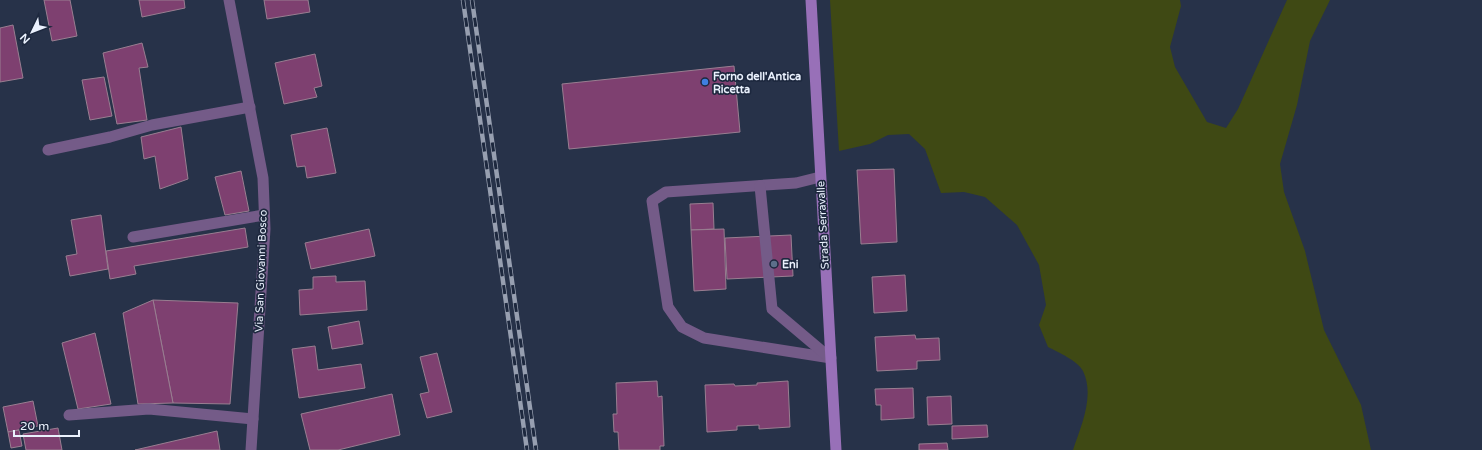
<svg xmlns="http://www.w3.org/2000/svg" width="1482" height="450" viewBox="0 0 1482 450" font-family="'Varela Round',sans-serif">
	<rect width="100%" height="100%" fill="#273249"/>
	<path fill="#3f4914" d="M830,0H1180L1181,6L1170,47L1175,67L1207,122L1226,128L1238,109L1287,0H1330L1310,41L1297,105L1280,164L1284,192L1305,251L1324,330L1361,405L1371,450H1073C1081,426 1095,396 1083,371C1078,361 1058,352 1048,347L1039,325L1046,305L1039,265L1017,225L985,197L964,192L941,193L925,149L909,134L888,135L870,144L839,151Z"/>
	<g fill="#7e4070" stroke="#997e91">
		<path d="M44,0H70L77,36L52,41Z"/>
		<path d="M139,0H184L185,8L142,17Z"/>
		<path d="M264,0H308L310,12L267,19Z"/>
		<path d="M13,25L23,78L0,82V28Z"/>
		<path d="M142,43L148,67L139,68L147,120L117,124L103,53Z"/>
		<path d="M315,54L322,86L314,88L317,97L284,104L275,63Z"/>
		<path d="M734,66L740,132L569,149L562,84Z"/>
		<path d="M104,77L112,116L90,120L82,80Z"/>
		<path d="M181,127L188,179L160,189L155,156L144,159L141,137Z"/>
		<path d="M327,128L336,173L307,178L305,166L297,167L291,135Z"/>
		<path d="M894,169L897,242L861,244L857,170Z"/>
		<path d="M241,171L249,211L225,215L215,177Z"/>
		<path d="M713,203L714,229L691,230L690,204Z"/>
		<path d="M101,215L108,269L70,276L66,256L77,254L71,220Z"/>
		<path d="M245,228L248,247L134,266L136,274L110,279L106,251Z"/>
		<path d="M369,229L375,256L311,269L305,243Z"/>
		<path d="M724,229L726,289L694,291L691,230Z"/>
		<path d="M791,235L793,276L727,279L725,238Z"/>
		<path d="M905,275L907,311L874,313L872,277Z"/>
		<path d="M336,276V282L365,281L367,310L300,315L299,290L313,289V277Z"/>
		<path d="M153,300L238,303L230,404L173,403Z"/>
		<path d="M153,300L173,403L138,404L123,313Z"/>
		<path d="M359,321L363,344L332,349L328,327Z"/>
		<path d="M95,333L111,404L78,409L62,343Z"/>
		<path d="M915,335L916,339L939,338L940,360L917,361V369L877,371L875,337Z"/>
		<path d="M315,346L318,370L361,364L365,388L299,398L292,349Z"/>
		<path d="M437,353L452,412L427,418L420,394L429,392L420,357Z"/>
		<path d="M657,381L658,397L662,396L664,446H660V450H619L618,432H614L613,414H617L616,383Z"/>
		<path d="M788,381L790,427L759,429V425L737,426V430L707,432L705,385L734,384L735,386L757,385V383Z"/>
		<path d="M913,388L914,418L881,420V405H876L875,389Z"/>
		<path d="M392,394L400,435L338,450H310L301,414Z"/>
		<path d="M951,396L952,424L928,425L927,397Z"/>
		<path d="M33,401L38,426L8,432L3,407Z"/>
		<path d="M987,425L988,437L952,439V426Z"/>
		<path d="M58,428L62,450H26L23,434Z"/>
		<path d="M19,430L22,446L11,448L8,432Z"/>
		<path d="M217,431L220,450H135Z"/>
		<path d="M947,443L948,450H919V444Z"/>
	</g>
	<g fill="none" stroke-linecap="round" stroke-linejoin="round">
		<g stroke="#745b88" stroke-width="11">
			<path d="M820,177L796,183L666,192L652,201L668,307L682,327L704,338L831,358"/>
			<path d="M760,186L772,309L830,358"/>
			<path d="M69,415L149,409L253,419"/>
		</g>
		<g stroke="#745b88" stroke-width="11">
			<path d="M229,0L263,178L265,229L251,450"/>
			<path d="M48,150L110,137L152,125L250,107"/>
			<path d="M133,237L264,215"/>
		</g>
		<path stroke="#9870b8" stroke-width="11" d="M811,0L836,450"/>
		<defs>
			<g id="rail">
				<path d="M463,0L527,450"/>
				<path d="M472,0L536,450"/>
			</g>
		</defs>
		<use href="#rail" stroke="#979fb0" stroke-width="4.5"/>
		<use href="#rail" stroke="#1d283e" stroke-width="3" stroke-dasharray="9" stroke-linecap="butt"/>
	</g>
	<circle fill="#3f7fe0" stroke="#1d283e" stroke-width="1.5" cx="705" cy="82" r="4"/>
	<circle fill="#5c6f8a" stroke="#1d283e" stroke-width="1.5" cx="774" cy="264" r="4"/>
	<g text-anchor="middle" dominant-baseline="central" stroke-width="3.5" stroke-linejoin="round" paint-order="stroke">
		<g font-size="11" font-weight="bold" fill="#eaf1fd" stroke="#1d283e" text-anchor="start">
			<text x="713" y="76">Forno dell'Antica<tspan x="713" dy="13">Ricetta</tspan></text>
			<text x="782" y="264">Eni</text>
		</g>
		<g font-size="11" fill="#eaf1fd" stroke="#1d283e">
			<text transform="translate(823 225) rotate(-93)">Strada Serravalle</text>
			<text transform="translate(261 271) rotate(-88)">Via San Giovanni Bosco</text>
		</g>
	</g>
	<g transform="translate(32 32) rotate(227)" stroke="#1d283e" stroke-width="3" paint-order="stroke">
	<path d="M0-3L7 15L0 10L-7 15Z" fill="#eaf1fd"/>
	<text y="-6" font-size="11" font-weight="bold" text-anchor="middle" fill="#eaf1fd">N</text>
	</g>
	<path d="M14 430v6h65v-6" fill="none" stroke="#eaf1fd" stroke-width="2"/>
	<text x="20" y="430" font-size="12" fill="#eaf1fd" stroke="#1d283e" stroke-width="3" paint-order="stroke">20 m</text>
</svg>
